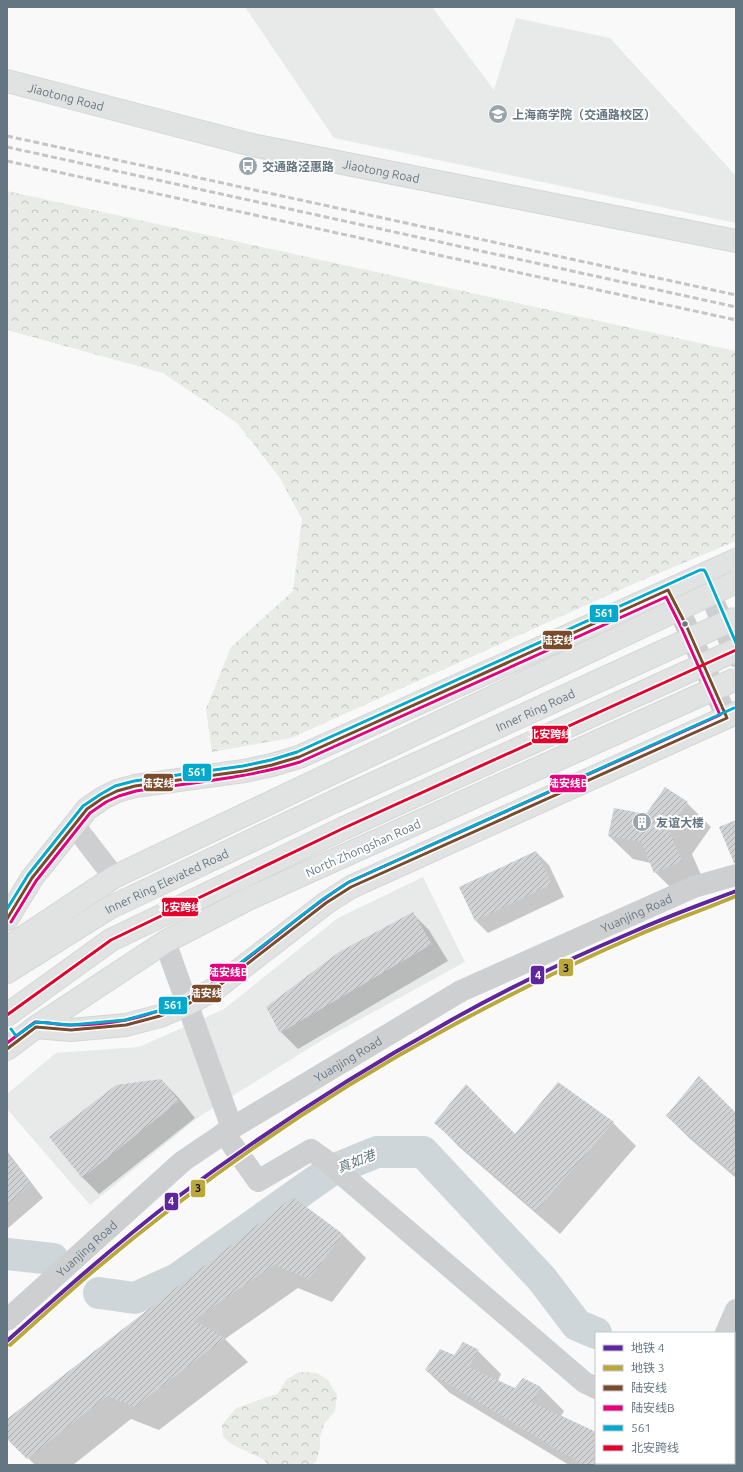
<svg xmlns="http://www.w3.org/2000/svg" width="743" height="1472" viewBox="0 0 743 1472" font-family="Ubuntu,'Noto Sans SC',sans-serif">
	<defs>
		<pattern id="park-crowns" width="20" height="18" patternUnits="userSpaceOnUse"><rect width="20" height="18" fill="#e8ebe6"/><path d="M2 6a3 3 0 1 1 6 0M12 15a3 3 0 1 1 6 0" fill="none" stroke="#c0c3c0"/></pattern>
		<pattern id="building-hatch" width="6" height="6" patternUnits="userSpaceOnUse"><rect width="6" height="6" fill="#d0d2d3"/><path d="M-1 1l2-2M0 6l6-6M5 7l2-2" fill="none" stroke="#acafb1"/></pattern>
	</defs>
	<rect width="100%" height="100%" fill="#f9f9f9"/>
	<g fill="#e8e9e9">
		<path d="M245,7H432L494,90L516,18L610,38L736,176V223L334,138Z"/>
		<path d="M423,877L465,962L324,1039L200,1116L90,1205L7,1109V1094L56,1053L139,1047L224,1009L338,918Z"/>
	</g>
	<g fill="url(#park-crowns)">
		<path d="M7,191L736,351V541L633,584L291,738L212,752L206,709L231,647L293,591L302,519L280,478L237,423L163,373L7,330Z"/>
		<path d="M299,1372L317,1373L328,1380L337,1395L335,1411L324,1424L320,1437V1448L316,1462L311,1465H269L263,1459L233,1445L223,1437L222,1425L236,1408L277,1394L287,1379Z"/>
	</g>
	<g fill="#0003">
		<path d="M687,803L711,827L692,854L705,884L679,896L655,872L651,863L633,859L609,836L646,816Z"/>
		<path d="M536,852L549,865L564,897L488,933L476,921Z"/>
		<path d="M412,913L429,930L448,961L298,1049L281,1032L267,1007Z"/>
		<path d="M161,1080L178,1097L195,1118L99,1194L83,1178L51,1137Z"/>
		<path d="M736,1114V1178L690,1139L667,1116Z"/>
		<path d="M436,1123L516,1136L613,1123L636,1146L560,1234L459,1147Z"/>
		<path d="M7,1151L43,1198L7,1229Z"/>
		<path d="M293,1199L343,1235L366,1258L332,1302L298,1288L225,1339L248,1362L159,1430L131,1419L73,1465H35L7,1437V1420Z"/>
		<path d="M478,1351L501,1374L498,1381L515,1389L540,1387L564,1411L561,1416L596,1433V1463H659L661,1465H569L450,1393L426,1370L455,1356Z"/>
	</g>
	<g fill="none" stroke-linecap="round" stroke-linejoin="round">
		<g stroke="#ced6d9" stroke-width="32">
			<path d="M7,1254L53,1259"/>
			<path d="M99,1293L135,1298L177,1279L330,1171L377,1152H423L542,1279L577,1325L596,1333"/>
			<path d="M734,1348L736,1349"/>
		</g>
	</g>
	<g fill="url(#building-hatch)">
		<path d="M665,787L688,802L669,830L682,861L654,873L641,842L608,836L614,808L646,814Z"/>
		<path d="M736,820V863H734L719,827Z"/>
		<path d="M536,851L552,884L475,921L459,887Z"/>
		<path d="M413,912L432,944L280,1033L266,1007L339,952Z"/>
		<path d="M699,1076L736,1113V1175L666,1116Z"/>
		<path d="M161,1079L179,1101L82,1178L49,1137L116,1085Z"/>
		<path d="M558,1082L614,1122L536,1211L434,1123L466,1084L515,1134Z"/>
		<path d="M7,1153L31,1184L7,1205Z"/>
		<path d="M293,1197L343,1234L309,1279L274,1265L194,1320L225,1338L135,1407L107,1396L27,1459L7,1439V1419Z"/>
		<path d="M463,1342L479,1350L469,1367L515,1388L523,1378L541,1387L532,1402L596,1432V1465H583L425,1370L440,1349L454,1355Z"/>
	</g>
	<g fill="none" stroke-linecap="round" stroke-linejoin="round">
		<defs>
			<g id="major">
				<path id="s2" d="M7,81L252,145L736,241"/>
				<path d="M7,919L32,878L87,809L103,798L117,791L135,786L244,771L272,765L299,757L736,560"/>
				<path d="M7,948L114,877L322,778"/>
				<path d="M36,1027L71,1030L126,1025L160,1016L188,1004L216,988L326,903L351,887L736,713"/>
				<path d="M7,1049L36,1027L165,942L248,899L359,849"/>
			</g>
			<g id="highway">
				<path id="s3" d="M7,972L109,908L333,802"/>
				<path d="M7,1015L111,940L344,828"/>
			</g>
		</defs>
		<use href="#major" stroke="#d5d6d7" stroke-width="24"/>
		<use href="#highway" stroke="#d5d6d6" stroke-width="24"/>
		<g stroke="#cecfd0" stroke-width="22">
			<path d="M703,576L736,656"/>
			<path d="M670,593L686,625L727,718"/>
			<path d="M74,825L114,877"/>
			<path d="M165,942L232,1128"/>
			<path d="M224,1133L258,1181L311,1150L325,1160L584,1382L596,1388"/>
			<path id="s1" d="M7,1320L183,1161L232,1128L461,991L694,887L736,875"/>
			<path d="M726,1333L736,1310"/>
			<path d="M681,1465V1463"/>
		</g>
		<use href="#major" stroke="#e1e2e2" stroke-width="22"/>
		<use href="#highway" stroke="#e1e2e2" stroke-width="22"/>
		<g stroke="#c3c5c6" stroke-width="3" stroke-dasharray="6 3" stroke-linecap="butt">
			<path d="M7,136L736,295"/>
			<path d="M7,147L736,307"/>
			<path d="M7,161L736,320"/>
		</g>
		<defs>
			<g id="major-bridge">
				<path d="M322,778L736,582"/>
				<path d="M359,849L736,679"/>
			</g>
			<g id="highway-bridge">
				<path id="s4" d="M333,802L736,618"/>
				<path d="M344,828L736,650"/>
			</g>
		</defs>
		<use href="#major-bridge" stroke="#d5d6d7" stroke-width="24" stroke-linecap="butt"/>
		<use href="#highway-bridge" stroke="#d5d6d6" stroke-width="24" stroke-linecap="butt"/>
		<use href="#major-bridge" stroke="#e1e2e2" stroke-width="22"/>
		<use href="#highway-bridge" stroke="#e1e2e2" stroke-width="22"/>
		<defs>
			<path id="bus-1" d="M7,919L32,878L87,809L103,798L117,791L135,786L244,771L272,765L299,757L668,590L686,625L727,718L351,887L326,903L216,988L188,1004L160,1016L126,1025L71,1030L36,1027L7,1049"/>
			<path id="bus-2" d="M7,1043L35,1022C47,1022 59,1025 71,1025C87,1025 110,1023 126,1020C215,1003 275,928 349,882L720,715L681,627L666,597L300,762C247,778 191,783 136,791L119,796L106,802L90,813L36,881L11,922"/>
			<g id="bus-3">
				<path d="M7,909L28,875L83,806L101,794L115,786L134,781L243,766L271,760L297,752L700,570H704L706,573L736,643"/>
				<path d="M11,1029L16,1036L36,1022L71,1025L125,1020L158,1011L186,1000L213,984L323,899L349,882L734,708"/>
			</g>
			<path id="bus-4" d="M7,1015L111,940L344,828L736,650"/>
		</defs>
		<use href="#bus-1" stroke="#fff" stroke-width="6"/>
		<use href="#bus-2" stroke="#fff" stroke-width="6"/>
		<use href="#bus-3" stroke="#fff" stroke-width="6"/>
		<use href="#bus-4" stroke="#fff" stroke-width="6"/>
		<use href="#bus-1" stroke="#7a4b2a" stroke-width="3"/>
		<use href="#bus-2" stroke="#e5007d" stroke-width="3"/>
		<use href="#bus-3" stroke="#00a9ce" stroke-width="3"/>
		<use href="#bus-4" stroke="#e4002b" stroke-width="3"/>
		<defs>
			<path id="metro-1" d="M7,1341C61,1293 115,1245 172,1201C258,1137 347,1078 441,1026C503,990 569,959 635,931C668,916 702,904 736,891"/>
			<path id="metro-2" d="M10,1345C37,1321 64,1296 91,1273C200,1181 320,1097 446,1029C508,995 571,964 636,936C668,922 703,910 736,896"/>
		</defs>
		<use href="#metro-1" stroke="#fff" stroke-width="7"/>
		<use href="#metro-2" stroke="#fff" stroke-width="7"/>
		<use href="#metro-1" stroke="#5f259f" stroke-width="4"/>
		<use href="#metro-2" stroke="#baa83b" stroke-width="4"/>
	</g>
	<defs>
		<symbol id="school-disc" viewBox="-11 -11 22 22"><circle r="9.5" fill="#99a4ac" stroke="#fff"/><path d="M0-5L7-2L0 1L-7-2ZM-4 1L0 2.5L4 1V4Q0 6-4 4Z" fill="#fff"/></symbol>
		<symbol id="bus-disc" viewBox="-11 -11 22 22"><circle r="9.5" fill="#99a4ac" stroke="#fff"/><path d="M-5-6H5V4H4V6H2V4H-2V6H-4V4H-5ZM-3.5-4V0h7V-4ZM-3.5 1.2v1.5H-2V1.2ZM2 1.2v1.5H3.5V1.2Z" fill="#fff"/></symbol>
		<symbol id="building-disc" viewBox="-11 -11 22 22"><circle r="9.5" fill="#99a4ac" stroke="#fff"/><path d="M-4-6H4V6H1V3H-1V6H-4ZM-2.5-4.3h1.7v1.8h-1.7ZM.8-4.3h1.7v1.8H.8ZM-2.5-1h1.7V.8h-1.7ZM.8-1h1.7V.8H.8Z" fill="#fff"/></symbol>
	</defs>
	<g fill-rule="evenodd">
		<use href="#school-disc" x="487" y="103" width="22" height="22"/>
		<use href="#bus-disc" x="237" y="155" width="22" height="22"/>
		<use href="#building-disc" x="631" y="811" width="22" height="22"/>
	</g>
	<circle fill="#657683" stroke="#fff" stroke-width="1.5" cx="685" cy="624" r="3.5"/>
	<g text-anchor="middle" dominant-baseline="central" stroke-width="4" stroke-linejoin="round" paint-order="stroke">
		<g font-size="12" fill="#657683" stroke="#fff">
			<text stroke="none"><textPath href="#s2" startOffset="61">Jiaotong Road</textPath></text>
			<text stroke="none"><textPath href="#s2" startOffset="385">Jiaotong Road</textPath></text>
			<text stroke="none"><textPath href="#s4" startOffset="222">Inner Ring Road</textPath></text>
			<text transform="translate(363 848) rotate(-24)">North Zhongshan Road</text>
			<text stroke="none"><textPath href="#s3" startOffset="184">Inner Ring Elevated Road</textPath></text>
			<text stroke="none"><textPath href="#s1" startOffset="755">Yuanjing Road</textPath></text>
			<text stroke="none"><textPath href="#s1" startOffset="431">Yuanjing Road</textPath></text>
			<text stroke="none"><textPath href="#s1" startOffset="107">Yuanjing Road</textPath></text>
		</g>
		<g font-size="12" font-weight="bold" fill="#657683" stroke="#fff" text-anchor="start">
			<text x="512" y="114">上海商学院（交通路校区）</text>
			<text x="262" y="166">交通路泾惠路</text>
			<text x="656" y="822">友谊大楼</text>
		</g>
		<g font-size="13" font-style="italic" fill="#60757c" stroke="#fff">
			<text transform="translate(356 1161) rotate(-21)">真如港</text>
		</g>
	</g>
	<g stroke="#fff" stroke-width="1.5">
		<rect x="589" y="604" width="30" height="19" rx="4" fill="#00a9ce"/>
		<rect x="542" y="630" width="31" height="20" rx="4" fill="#7a4b2a"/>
		<rect x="531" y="725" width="38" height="19" rx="4" fill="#e4002b"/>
		<rect x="182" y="763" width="30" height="19" rx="4" fill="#00a9ce"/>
		<rect x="143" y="773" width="31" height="19" rx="4" fill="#7a4b2a"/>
		<rect x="549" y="774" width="38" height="19" rx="4" fill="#e5007d"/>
		<rect x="161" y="897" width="38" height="20" rx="4" fill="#e4002b"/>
		<rect x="558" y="958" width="16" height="19" rx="4" fill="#baa83b"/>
		<rect x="209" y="963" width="38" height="19" rx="4" fill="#e5007d"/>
		<rect x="530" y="965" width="15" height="20" rx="4" fill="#5f259f"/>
		<rect x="191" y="984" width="31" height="19" rx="4" fill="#7a4b2a"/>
		<rect x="158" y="996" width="30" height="19" rx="4" fill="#00a9ce"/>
		<rect x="190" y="1179" width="16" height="19" rx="4" fill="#baa83b"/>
		<rect x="164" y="1192" width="15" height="19" rx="4" fill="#5f259f"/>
	</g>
	<g font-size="11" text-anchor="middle" font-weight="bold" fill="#fff">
		<text x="604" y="617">561</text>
		<text x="558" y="644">陆安线</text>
		<text x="550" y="738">北安跨线</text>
		<text x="197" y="776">561</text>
		<text x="158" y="787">陆安线</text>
		<text x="568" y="787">陆安线B</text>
		<text x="180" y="911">北安跨线</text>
		<text x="228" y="976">陆安线B</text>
		<text x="538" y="979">4</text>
		<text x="206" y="997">陆安线</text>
		<text x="173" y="1009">561</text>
		<text x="171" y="1205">4</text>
	</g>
	<g font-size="11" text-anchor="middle" font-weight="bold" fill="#111">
		<text x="566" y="972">3</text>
		<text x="198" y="1192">3</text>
	</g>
	<rect width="743" height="1472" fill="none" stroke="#657683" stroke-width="16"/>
	<rect x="595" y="1332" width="140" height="132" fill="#ffffff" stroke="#c1c8cd"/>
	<rect x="603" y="1345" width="20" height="6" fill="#5f259f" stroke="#c1c8cd"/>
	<text x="631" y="1352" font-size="12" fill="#657683">地铁 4</text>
	<rect x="603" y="1365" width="20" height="6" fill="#baa83b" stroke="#c1c8cd"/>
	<text x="631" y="1372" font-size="12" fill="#657683">地铁 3</text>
	<rect x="603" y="1385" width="20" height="6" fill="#7a4b2a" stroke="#c1c8cd"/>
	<text x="631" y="1392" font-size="12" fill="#657683">陆安线</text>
	<rect x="603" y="1405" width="20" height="6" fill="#e5007d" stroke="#c1c8cd"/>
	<text x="631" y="1412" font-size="12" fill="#657683">陆安线B</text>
	<rect x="603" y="1425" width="20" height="6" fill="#00a9ce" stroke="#c1c8cd"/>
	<text x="631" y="1432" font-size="12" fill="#657683">561</text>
	<rect x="603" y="1445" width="20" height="6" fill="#e4002b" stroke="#c1c8cd"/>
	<text x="631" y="1452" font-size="12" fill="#657683">北安跨线</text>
</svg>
